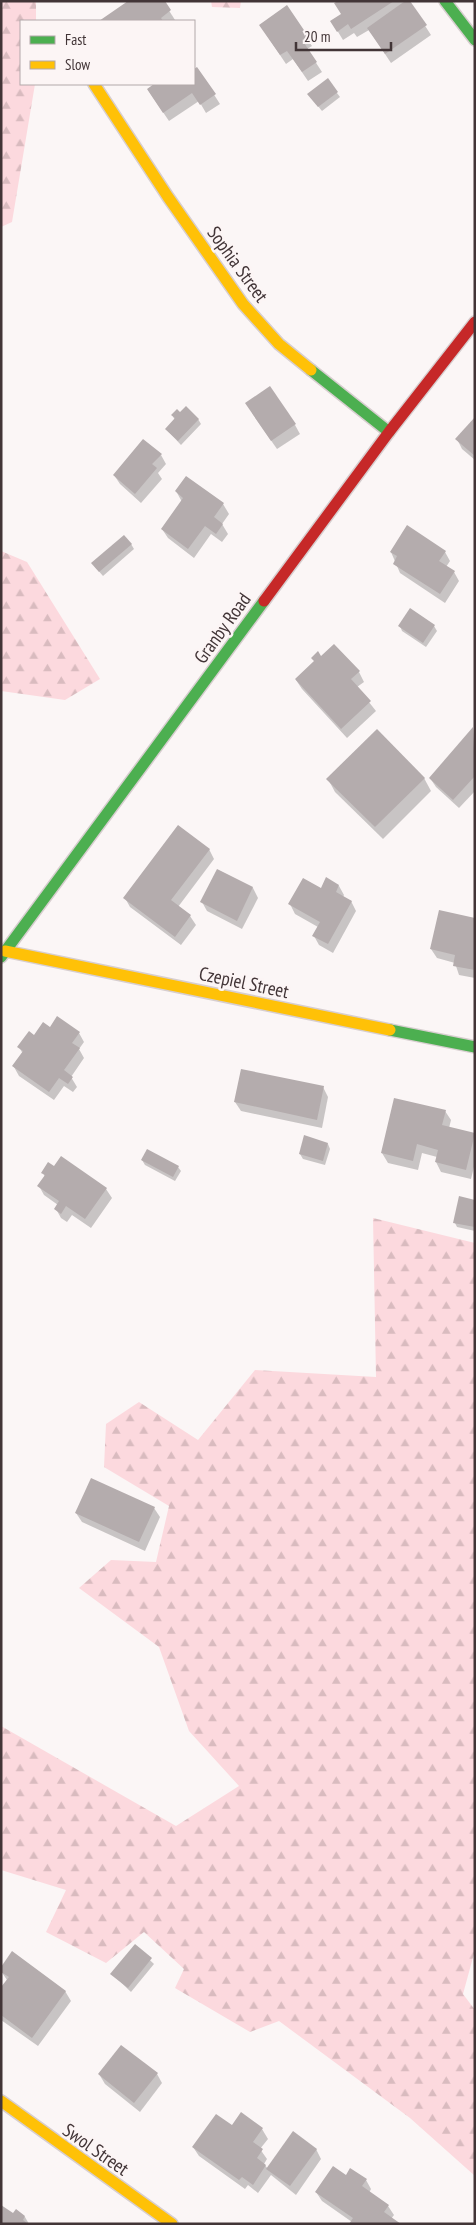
<svg xmlns="http://www.w3.org/2000/svg" width="476" height="2225" viewBox="0 0 476 2225" font-family="'PT Sans Narrow',sans-serif">
	<defs>
		<pattern id="forest-firs" width="22" height="20" patternUnits="userSpaceOnUse" patternTransform="scale(1.25)"><rect width="22" height="20" fill="#fcd9de"/><path d="M5 1l3.5 6h-7zM16 11l3.5 6h-7z" fill="#d9bbbf"/></pattern>
	</defs>
	<rect width="100%" height="100%" fill="#fbf6f6"/>
	<g fill="url(#forest-firs)">
		<path d="M1,1H36V21H21V84H35L12,222L1,227Z"/>
		<path d="M211,1H241L240,8L212,7Z"/>
		<path d="M1,551L27,562L100,679L65,700L1,691Z"/>
		<path d="M373,1218L475,1243V1950L463,1994L475,2010V2176L410,2118L279,2021L250,2032L175,1988L184,1969L144,1932L106,1963L46,1932L66,1890L1,1870V1726L176,1826L239,1786L189,1731L159,1647L79,1588L111,1560L156,1562L169,1506L104,1467L106,1424L139,1402L198,1440L255,1370L376,1377Z"/>
	</g>
	<g fill="#0003">
		<path d="M130,1H163L175,20L102,21Z"/>
		<path d="M340,1H402L404,4L409,1L431,35L391,63L369,30L357,37L354,33L343,40L332,22L343,15Z"/>
		<path d="M286,7L312,46L307,49L322,72L308,81L293,59L286,64L266,34Z"/>
		<path d="M197,68L220,104L206,113L199,101L169,121L148,90L155,84H194V70Z"/>
		<path d="M327,80L340,97L322,111L312,99Z"/>
		<path d="M252,413L295,425L300,434L277,449Z"/>
		<path d="M180,414L198,419L201,424L181,445L166,429L175,420L172,415Z"/>
		<path d="M475,418V460L462,449L457,439Z"/>
		<path d="M161,455L166,464L158,473L162,479L141,503L120,484L114,475Z"/>
		<path d="M186,478L223,504L229,514L222,524L228,534L222,542L211,534L194,558L168,538L162,529L182,502L176,491Z"/>
		<path d="M131,544L134,549L103,576L96,568L93,564Z"/>
		<path d="M391,552H445L450,561L446,567L454,572L459,581L445,603L400,573Z"/>
		<path d="M400,626H434L437,631L426,647L402,631Z"/>
		<path d="M321,657L359,672L364,682L357,687L376,711L347,738L302,689L296,680Z"/>
		<path d="M473,729L475,791L459,808L436,787L430,778Z"/>
		<path d="M424,778L431,791L383,839L335,792L328,779Z"/>
		<path d="M209,849L214,859L178,907L190,916L196,925L181,945L130,907L125,898Z"/>
		<path d="M218,870L253,888L258,898L242,929L207,911L202,902Z"/>
		<path d="M339,886L344,895L343,897L351,901L356,911L333,953L319,945L314,936L318,927L295,914L290,904L321,890Z"/>
		<path d="M475,919V978L459,975L455,963L437,958L431,949Z"/>
		<path d="M79,1033L84,1042L79,1049L84,1058L71,1077L77,1087L73,1092L64,1086L54,1100L19,1076L14,1067L23,1054L19,1047L34,1036Z"/>
		<path d="M323,1087L328,1097L322,1128L241,1111L235,1102Z"/>
		<path d="M445,1111L451,1120L449,1128L475,1135V1163L471,1179L441,1172L436,1162L437,1157L422,1153L418,1170L388,1163L382,1153Z"/>
		<path d="M328,1144L330,1149L325,1165L303,1159L300,1154Z"/>
		<path d="M142,1160L178,1167L181,1171L175,1181L145,1165Z"/>
		<path d="M54,1167L106,1189L112,1198L91,1228L72,1215L67,1222L61,1218L56,1209L58,1205L44,1195L39,1186L45,1177L43,1173Z"/>
		<path d="M475,1201V1231L457,1227L455,1223Z"/>
		<path d="M154,1508L160,1517L145,1551L82,1522L76,1513Z"/>
		<path d="M135,1946L154,1964L131,1992L112,1974Z"/>
		<path d="M1,1971L65,1991L71,2001L38,2046L1,2020V1989L7,1980Z"/>
		<path d="M99,2074H157L162,2083L140,2112L105,2084Z"/>
		<path d="M241,2114L262,2129L268,2139L260,2149L267,2159L264,2164L268,2169L316,2149L321,2159L296,2195L271,2175L258,2193L248,2185L245,2189L199,2156L193,2147L232,2126Z"/>
		<path d="M347,2176L366,2180L371,2189L369,2193L388,2206L394,2215L391,2219L352,2222L322,2201L316,2192Z"/>
		<path d="M14,2215L25,2217L29,2224H1Z"/>
	</g>
	<g fill="#b4acad">
		<path d="M128,1H165L171,10L161,18L163,21H99Z"/>
		<path d="M338,1H394L351,29L348,24L337,32L330,21L341,14L334,3Z"/>
		<path d="M405,1H410L427,25L385,54L367,28Z"/>
		<path d="M287,5L308,36L302,40L317,62L302,72L287,51L280,55L259,25Z"/>
		<path d="M197,67L216,94L200,105L192,93L163,113L147,89L154,84H194V69Z"/>
		<path d="M328,78L338,92L318,107L307,94Z"/>
		<path d="M270,386L296,424L271,441L245,403Z"/>
		<path d="M186,406L199,419L178,441L165,429L175,418L171,415L177,409L180,412Z"/>
		<path d="M475,417V456L455,439Z"/>
		<path d="M143,439L162,454L152,464L157,468L135,494L113,475Z"/>
		<path d="M186,476L224,503L214,517L223,524L216,534L205,526L188,549L161,529L183,498L175,491Z"/>
		<path d="M407,525L446,551L439,561L455,571L440,594L393,564L397,556L390,552Z"/>
		<path d="M124,535L132,544L99,572L91,563Z"/>
		<path d="M410,608L435,625L423,643L398,626Z"/>
		<path d="M334,644L360,671L351,679L371,701L341,729L295,679L314,661L311,658L318,651L321,656Z"/>
		<path d="M473,727L475,776L453,800L429,778Z"/>
		<path d="M377,729L425,778L375,827L326,779Z"/>
		<path d="M178,825L210,849L171,900L191,915L175,937L123,898Z"/>
		<path d="M217,869L253,887L237,921L200,902Z"/>
		<path d="M326,877L339,885L336,892L352,901L328,944L312,936L320,922L288,904L303,878L321,888Z"/>
		<path d="M439,910L475,918V970L453,966L455,955L430,949Z"/>
		<path d="M57,1016L80,1032L72,1043L80,1048L64,1070L73,1077L68,1084L59,1078L49,1092L12,1066L23,1051L17,1047L29,1031L34,1035L43,1022L50,1027Z"/>
		<path d="M241,1069L324,1086L317,1120L234,1102Z"/>
		<path d="M394,1098L446,1110L442,1125L475,1133L466,1170L435,1162L438,1150L417,1144L413,1161L381,1153Z"/>
		<path d="M304,1135L328,1143L323,1161L299,1154Z"/>
		<path d="M147,1149L179,1166L173,1177L141,1160Z"/>
		<path d="M61,1156L107,1188L85,1219L66,1206L61,1214L54,1209L59,1201L37,1186L45,1175L41,1173L48,1162L54,1166Z"/>
		<path d="M459,1196L475,1200V1227L453,1223Z"/>
		<path d="M91,1478L155,1507L139,1542L75,1513Z"/>
		<path d="M135,1944L152,1958L128,1988L110,1974Z"/>
		<path d="M12,1951L66,1991L32,2038L1,2015V1987L9,1977L1,1972V1967Z"/>
		<path d="M121,2045L158,2073L134,2103L98,2074Z"/>
		<path d="M241,2112L263,2128L253,2142L263,2149L257,2158L266,2165L253,2185L242,2177L239,2180L192,2147L216,2114L232,2125Z"/>
		<path d="M293,2131L317,2149L290,2186L266,2169Z"/>
		<path d="M333,2166L346,2175L350,2168L367,2179L362,2186L389,2205L384,2212L401,2224H349L353,2218L315,2192Z"/>
		<path d="M1,2205L13,2213L16,2209L25,2216L23,2220L28,2224H1Z"/>
	</g>
	<g fill="none" stroke-linecap="round" stroke-linejoin="round">
		<defs>
			<g id="fast">
				<path d="M445,1L475,40"/>
				<path d="M311,370L389,432"/>
				<path d="M1,957L264,601"/>
				<path d="M390,1030L475,1047"/>
			</g>
			<g id="slow">
				<path d="M94,84L168,197L243,304L279,344L311,370"/>
				<path d="M5,951L390,1030"/>
				<path d="M1,2101L172,2224"/>
			</g>
			<path id="jam" d="M264,601L389,432L475,322"/>
		</defs>
		<use href="#fast" stroke="#d7cecf" stroke-width="14"/>
		<use href="#slow" stroke="#d7cecf" stroke-width="14"/>
		<use href="#jam" stroke="#d7cecf" stroke-width="14"/>
		<use href="#fast" stroke="#4caf50" stroke-width="11"/>
		<use href="#slow" stroke="#ffc107" stroke-width="11"/>
		<use href="#jam" stroke="#c62828" stroke-width="11"/>
	</g>
	<g text-anchor="middle" dominant-baseline="central" stroke-width="5" stroke-linejoin="round" paint-order="stroke">
		<g font-size="19" fill="#423537" stroke="#fcf5f5">
			<text transform="translate(238 264) rotate(54)">Sophia Street</text>
			<text transform="translate(222 628) rotate(-54)">Granby Road</text>
			<text transform="translate(244 982) rotate(12)">Czepiel Street</text>
			<text transform="translate(96 2149) rotate(35)">Swol Street</text>
		</g>
	</g>
	<rect width="476" height="2225" fill="none" stroke="#423537" stroke-width="5"/>
	<rect x="20" y="20" width="175" height="65" fill="#fcf5f5" stroke="#b2a8a9"/>
	<rect x="30" y="36" width="25" height="8" fill="#4caf50" stroke="#b2a8a9"/>
	<text x="65" y="45" font-size="15" fill="#423537">Fast</text>
	<rect x="30" y="61" width="25" height="8" fill="#ffc107" stroke="#b2a8a9"/>
	<text x="65" y="70" font-size="15" fill="#423537">Slow</text>
	<path d="M296 42v8h95v-8" fill="none" stroke="#423537" stroke-width="2.5"/>
	<text x="304" y="42" font-size="15" fill="#423537" stroke="#fcf5f5" stroke-width="4" paint-order="stroke">20 m</text>
</svg>
